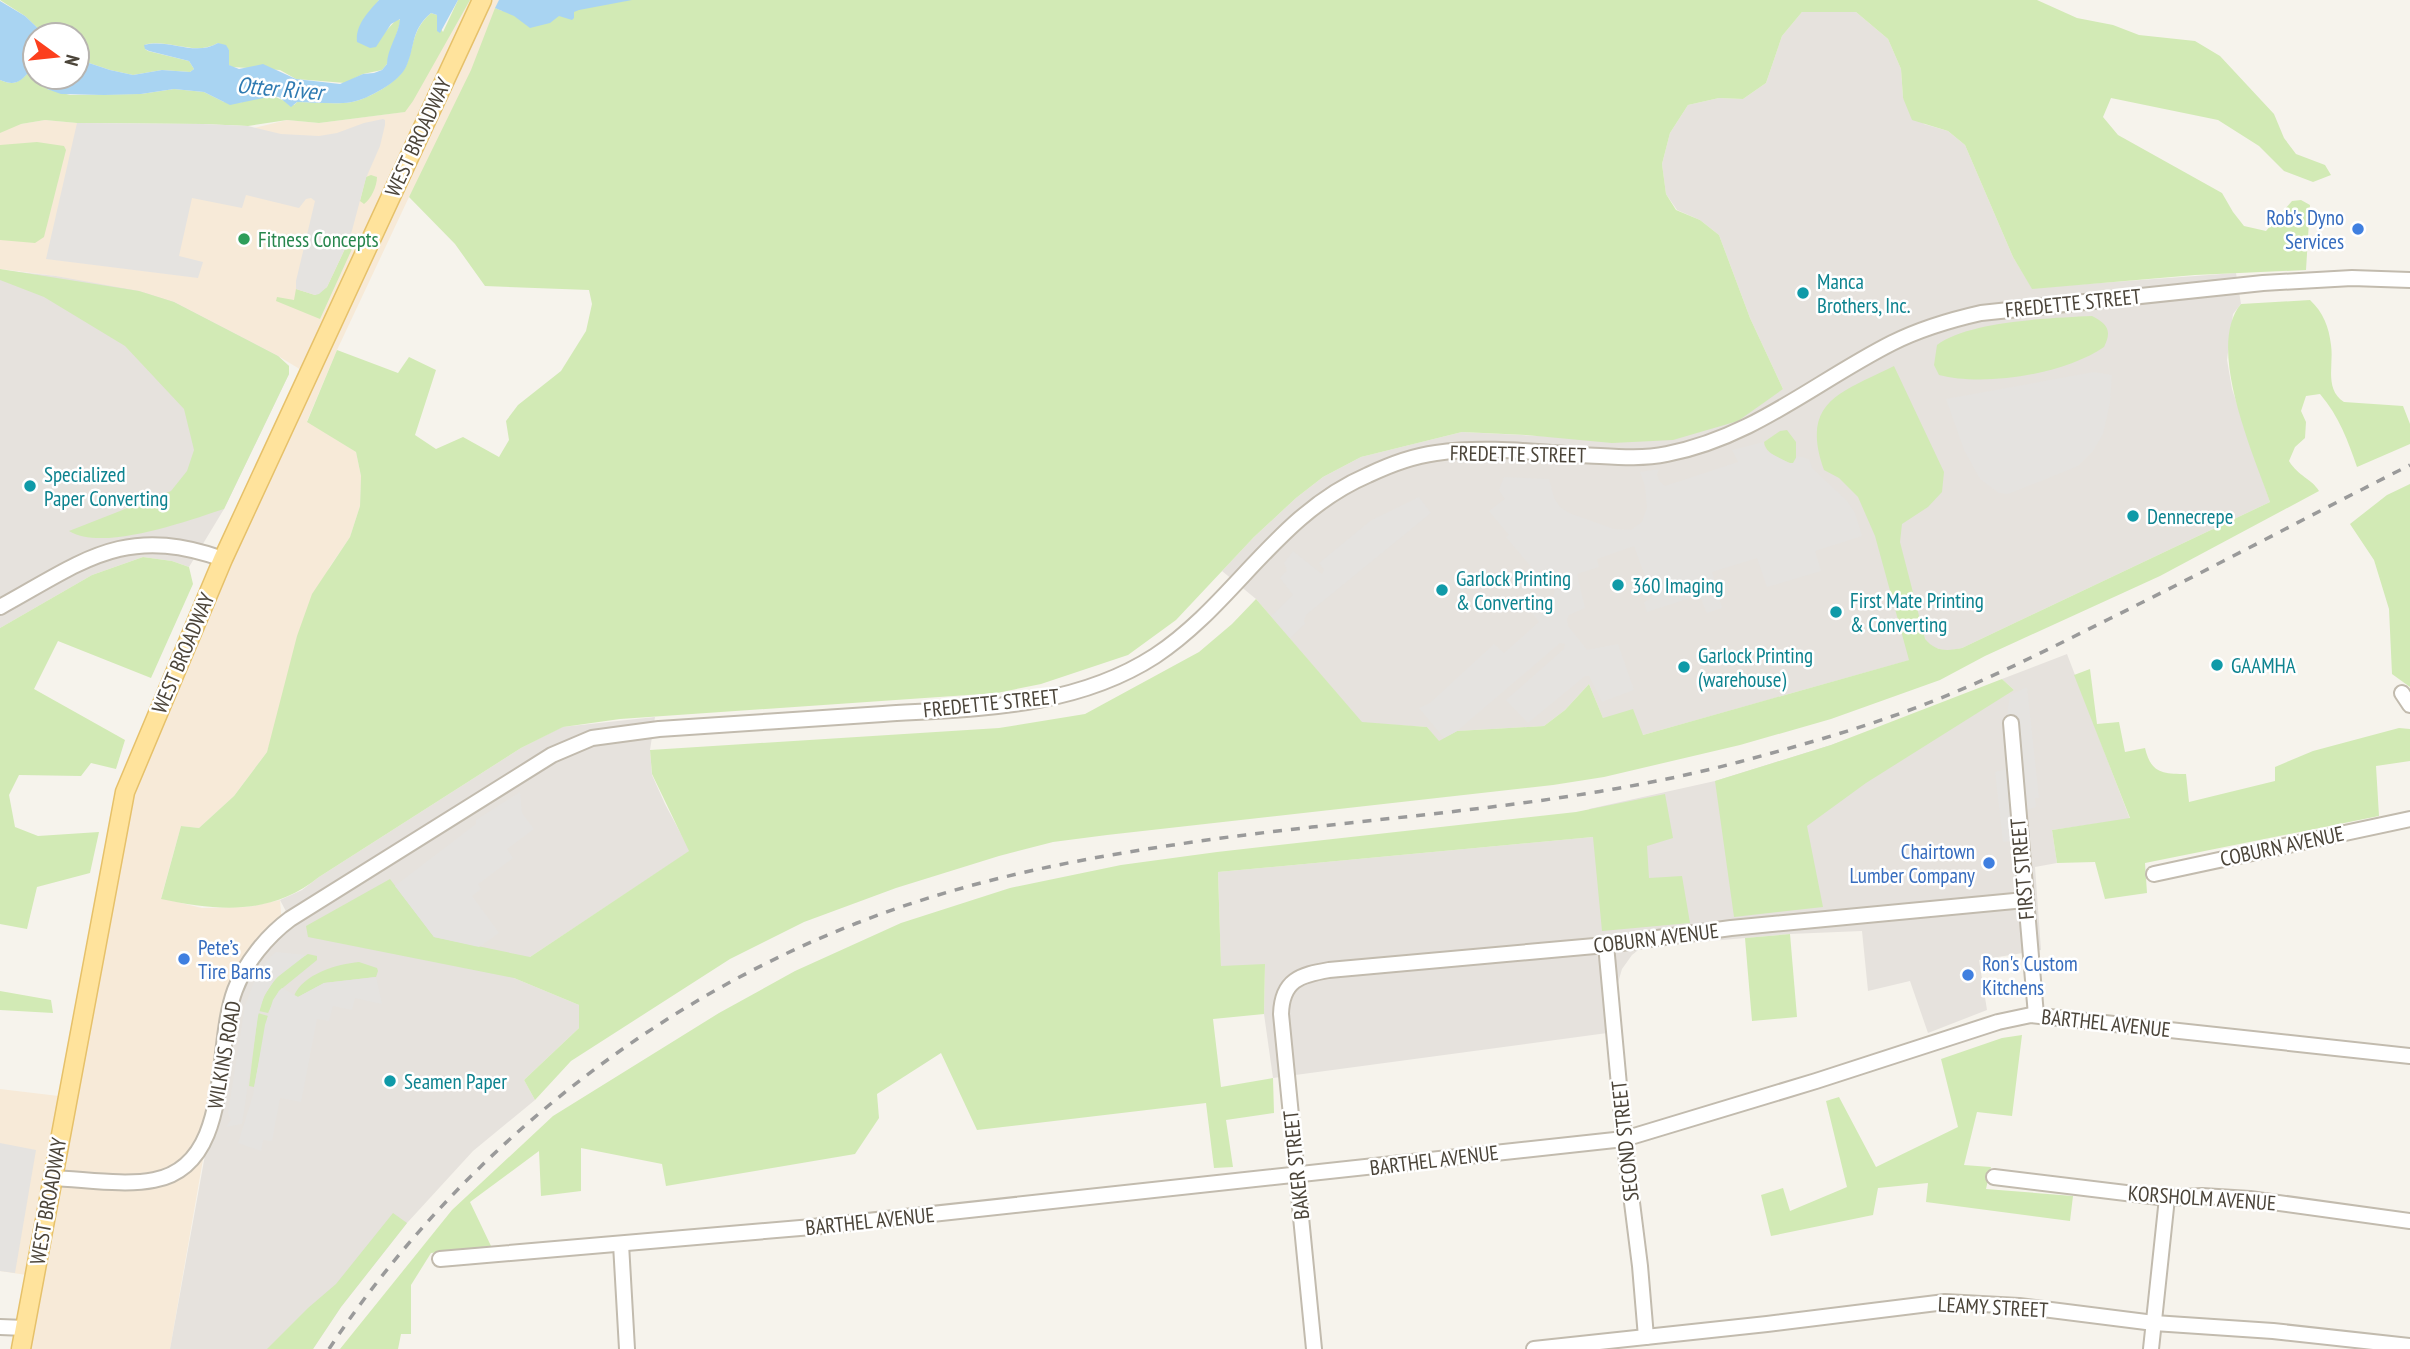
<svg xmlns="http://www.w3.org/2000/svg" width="2410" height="1349" viewBox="0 0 2410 1349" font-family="'PT Sans Narrow',sans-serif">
	<rect width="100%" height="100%" fill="#f6f3ec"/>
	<path fill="#f7ead8" d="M466,0H511L409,197L337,350L307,421L356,452L361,476L360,506L350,537L329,568L267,752L234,796L199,828L181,826L161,898L202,908L248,907L280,900L282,925L221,1056L170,1349H21L33,1276L0,1271V1089L67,1097L125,792L308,374L278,356L174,302L56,276L0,269V121L21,124L45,120L77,123L254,128L287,120L319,123L404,112Z"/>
	<g fill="#e6e2dd">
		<path d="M1835,10L1856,12L1888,39L1901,69L1903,98L1924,124L1948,131L1965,145L2013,257L2032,288L2236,273L2241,304L2233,314L2227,360L2232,389L2270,502L1962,648L1947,651L1932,647L1910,660L1643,735L1603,718L1589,684L1565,710L1544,726L1457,731L1439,742L1427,727L1362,723L1256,599L1222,571L1254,537L1296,498L1323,477L1361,457L1462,432L1561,437L1783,389L1750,318L1719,235L1700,220L1677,210L1666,194L1662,164L1670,133L1688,105L1719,98L1743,99L1766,83L1782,36L1802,12Z"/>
		<path d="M0,270L56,276L139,291L174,302L278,356L289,366V374L224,509L189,567L172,561L143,557L92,575L0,628Z"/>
		<path d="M2067,654L2130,819L2052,830L2057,863L2035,867L2041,950L1979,960L1987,1010L1928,1033L1910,981L1868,991L1862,931L1790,934L1642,947L1632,955L1622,969L1617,986L1622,1031L1273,1078L1264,1014L1265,967H1221L1218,872L1593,837L1589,809L1715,781L1831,745L1913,716L2014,690L2002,679Z"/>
		<path d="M655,717L650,750L652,775L665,804L690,851L530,957L514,978L579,1005V1028L524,1080L535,1100L473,1151L407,1223L341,1307L313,1349H170L235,989L290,919L280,900L302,890L319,877L521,748L562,727Z"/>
	</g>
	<g fill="#d2eab5">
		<path d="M0,0H379L360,26L385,32L397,19L401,20L387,64L382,70L363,74L345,83L296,79L280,70L232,67L229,65V50L218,43C195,56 172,40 147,44L145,45V49L148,51L189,61L194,69L190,72L162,70L133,75L110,70L80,60L77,56V35H45L25,16Z"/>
		<path d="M458,0H470L413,101L405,112L319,123L287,120L248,126L203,124L77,123L45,120L21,124L0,133V80C14,86 18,83 29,72L35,73V77H42L47,89L70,95L141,94L174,89L204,92L224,102L239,103L252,99L273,96L294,105L297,102C314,102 335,105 352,102C368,99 399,82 406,66C415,45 411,31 431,13L437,15V23L443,32Z"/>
		<path d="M592,0H2037L2077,18L2113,25L2139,35L2195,41L2220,56L2274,114L2284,138L2296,154L2325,165L2331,175L2313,182L2284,171L2259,146L2218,120L2111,98L2103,117L2118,135L2222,193L2233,212L2244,226L2266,231L2292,201L2301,200L2310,205L2306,270L2195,275L2032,289L2013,257L1965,145L1948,131L1912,120L1903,98L1901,69L1888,39L1856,12H1802L1782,36L1766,83L1743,99L1719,98L1688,105L1670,133L1662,164L1666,194L1676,210L1700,220L1719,235L1750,318L1783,389L1738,421L1673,440L1612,443L1526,435L1462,432L1361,457L1323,477L1296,498L1254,537L1176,620L1128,655L1041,684L997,693L620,719L563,727L521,748L319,877C270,916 219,911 161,899L181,826L199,828L234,796L267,752L297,636L312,594L350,537L360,506L361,476L356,452L307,422L337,350L398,373L409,357L436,370L415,435L436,449L463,437L499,457L509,440L506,421L518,405L561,371L586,331L592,304L589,290L485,286L455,244L409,197L471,70L495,8L502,11Z"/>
		<path d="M37,142L64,146L66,150L44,237L35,243L0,240V145Z"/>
		<path d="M371,175L377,177C377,186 371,199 364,204L360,201L366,177Z"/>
		<path d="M354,237L357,238L320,319L276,301L277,297L294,300L296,289L315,295L327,287L350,238Z"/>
		<path d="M0,269L139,291L174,302L278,356L289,366V374L224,509C187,521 103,552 69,531L171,491L187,471L194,450L184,409L125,346L44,297L0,280Z"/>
		<path d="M2310,300C2323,312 2329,327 2331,345C2334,365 2324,389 2344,402L2403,406L2410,424V444L2357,467C2348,441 2339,416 2320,394L2306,396L2301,411L2306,422L2305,438L2295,447L2289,461C2298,476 2312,479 2319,491L2160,576L1985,656L1940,680L1831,719L1740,745L1604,777L1553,785L1107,835L1053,842L999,856L896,888L804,922L730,959L571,1061L535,1100L524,1080L579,1028V1005L514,978L308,937L306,926L390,879L434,937L530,957L689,851L652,774L650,750L999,728L1085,714L1199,652L1232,624L1256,599L1362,722L1427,727L1439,741L1457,731L1544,726L1565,710L1589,684L1603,718L1633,709L1643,735L1909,660L1875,536L1858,497L1839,478L1824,470C1799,400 1843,392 1894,366L1944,472L1942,492L1928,507L1902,524L1900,542L1925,639C1936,652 1947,651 1962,648L2270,502C2254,455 2205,347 2241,304Z"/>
		<path d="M2092,316C2108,324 2112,331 2104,347C2065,374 1985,387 1939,375L1934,365L1937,345C1968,321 2051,318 2092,316Z"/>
		<path d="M1787,430L1796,442V460L1793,464C1782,460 1765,454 1764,442L1780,431Z"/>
		<path d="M2410,484V687L2392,674L2389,609L2374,560L2350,524L2387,495Z"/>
		<path d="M143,557L172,561L189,567L193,584L151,678L58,641L34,689L125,740L116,769L91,763L81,776L19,775L9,795L15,827L38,836L99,832L90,873L37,887L27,929L0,924V628L92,575Z"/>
		<path d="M2090,669L2097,724L2119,722L2125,752L2145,748C2151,773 2162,774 2186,774L2189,802L2275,781V767L2313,751L2399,728L2410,729V761L2376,766L2379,816L2145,863L2147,893L2105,899L2095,862L2057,863L2052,830L2130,818L2074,675Z"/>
		<path d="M2002,679L2014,690L1866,783L1807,826L1823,907L1734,917L1715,781L1831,745Z"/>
		<path d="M1665,794L1673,838L1647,846L1649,878L1682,876L1690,923L1602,931L1593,837L1218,872L1221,966L1265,964L1264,1014L1213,1019L1221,1087L1273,1078L1274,1113L1226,1120L1233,1167L1214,1168L1206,1103L977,1130L941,1053L877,1094L879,1118L855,1154L666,1186L662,1164L581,1148V1191L541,1196L539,1151L470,1202L491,1246L431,1253L411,1285V1334H401L398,1349H340L452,1210L553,1116L719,1013L795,971L901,923L1010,888L1121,865L1217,852L1576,812Z"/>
		<path d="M1790,934L1797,1017L1752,1021L1745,938Z"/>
		<path d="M308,954L317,956V960L279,991L268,1013L259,1011C266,984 285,967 308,954Z"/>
		<path d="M359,962L377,968L378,971L376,977L324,983L298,997L294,996C303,974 337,964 359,962Z"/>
		<path d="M0,991L51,1000L53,1013L0,1010Z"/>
		<path d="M258,1013L268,1016L254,1087L249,1086Z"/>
		<path d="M2022,1035L2012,1116L1977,1112L1964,1165L1991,1167L1986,1189L2073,1196L2070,1221L1926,1202L1928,1183L1878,1188L1873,1215L1771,1236L1761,1195L1783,1188L1790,1211L1847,1187L1826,1101L1839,1097L1876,1167L1958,1127L1941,1059L2002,1038Z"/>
		<path d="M393,1213L407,1223L341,1307L313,1349H267L308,1308L336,1284Z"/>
	</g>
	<g fill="#e5e3e0">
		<path d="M383,119L385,120V125L380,146L366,178L350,238L327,287L319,294L315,295L296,289V281L315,201L311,198L306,199L299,208L246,195L242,208L192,198L179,256L203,262L198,278L46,259L77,123L203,124L248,126L281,134L319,136L337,133L364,123Z"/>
		<path d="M2094,372L2112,375L2110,403L2103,434L2093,451L2078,466L2008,494L1999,493L1980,479L1964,450L1946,399Z"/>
		<path d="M1764,442V447L1768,452L1789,463H1793L1797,456L1809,459L1812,468L1847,501L1855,513L1862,536L1815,551L1821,571L1767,587L1757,558L1712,572L1722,608L1707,613L1701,599L1693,597L1647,612L1644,602L1653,598L1634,546L1597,559L1599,567L1577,574L1585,608L1569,615L1567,620L1568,626L1587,650L1618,644L1634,690L1602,702L1589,676H1585L1528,723L1506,700L1564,649L1565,644L1560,643L1457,731L1444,738L1419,708L1430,703L1494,644L1504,653L1539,622L1532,613L1553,599L1555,588L1546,573L1541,571L1537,574L1506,537L1509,535L1489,511L1505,499L1499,490L1504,477L1549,479L1554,498L1560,507L1569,513L1614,529L1631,530L1642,522L1647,508L1645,486L1640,472L1659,469L1657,475L1660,482L1665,486L1738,462L1732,450Z"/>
		<path d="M1419,497L1431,513L1306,615L1304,621L1305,624L1290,638L1271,616L1293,595L1280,578L1287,570L1284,563L1293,551L1322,574L1324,570L1319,563L1370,521Z"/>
		<path d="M2027,687L2039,798H2035L2036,807L2023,811L2020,840L2003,842L1995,772L2008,769L2006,723L2010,695Z"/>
		<path d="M520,792L522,813L534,829L507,849L513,858L478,884L481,889L472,896L499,933L479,947L434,937L395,886L476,824V820Z"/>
		<path d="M276,952L306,955L275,979L264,996L258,1016L242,1124L226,1127L231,1120L228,1113L245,1006L257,974L267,960Z"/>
		<path d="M376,977L382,1004L355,998L352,1010L333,1006L329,1021L317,1019L301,1102L280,1098L272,1141L263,1140L261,1151L238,1143L253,1095L265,1025L273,1000L279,991L282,988L298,997L324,983Z"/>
		<path d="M0,1143L36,1150L15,1273L0,1271Z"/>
	</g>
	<g fill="#a9d4f2">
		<path d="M379,0H458L440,33L437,31V15L431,13C410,31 416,45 406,67C399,82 368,99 352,102C335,105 314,102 297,102L291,107L279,97L273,96L230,105L204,92L174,89L141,94L104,95L61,94L47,89L42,77H77V56L80,60L110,70L133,75L162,70L190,72L194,69L189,61L149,51L145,49L144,45C170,38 194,57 218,43L226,45L229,50V65L239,69L263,64L296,79L340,84L363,74L374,73L382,70L387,64C387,49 399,34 400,19L391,24L376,47L370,48L357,42C355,25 369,11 379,0Z"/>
		<path d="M499,0H632L579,10L574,12V18L572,20L559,16L550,23L530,28L514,16L495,8Z"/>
		<path d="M0,1L25,16L45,35H35V73L29,72C19,83 14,86 0,80Z"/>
	</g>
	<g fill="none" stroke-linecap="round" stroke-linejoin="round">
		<defs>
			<g id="minor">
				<path d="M0,607C84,561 124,524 223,559"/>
				<path d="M2402,693L2410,705"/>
				<path d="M2011,723L2036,1015"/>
				<path d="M2154,874L2410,819"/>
				<path d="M1606,945L1624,1139L1640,1266L1646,1337"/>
				<path d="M1994,1177L2167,1198L2202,1196L2250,1199L2410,1221"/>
				<path d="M52,1178C83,1179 124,1186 154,1180C234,1165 213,1048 235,990C245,963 267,936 290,919L552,755L592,738L659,729C734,724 808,719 883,714C976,708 1073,709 1155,656C1234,604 1277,514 1368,475C1389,465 1413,456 1436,453C1483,446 1533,452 1580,455C1609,456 1638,460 1667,454C1754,437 1815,382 1892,343C1920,329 1950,320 1981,313L2263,283L2352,278L2410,280"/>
				<path d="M621,1244L627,1349"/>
				<path d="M440,1259L812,1227L1624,1139L1816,1081L1998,1022L2031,1015L2410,1056"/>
				<path d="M0,1327L25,1328"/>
				<path d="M1314,1349L1281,1014C1282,980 1300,975 1329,970L1606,945L1731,928L2025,900"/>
				<path d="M1534,1349L1767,1324L1945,1302L2019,1306L2154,1323L2273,1331L2410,1346"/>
				<path d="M2151,1349L2167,1198"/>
			</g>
			<path id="major" d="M21,1349L125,792L223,559L482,0"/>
		</defs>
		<use href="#minor" stroke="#c2bbae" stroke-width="18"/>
		<use href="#major" stroke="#e6c16a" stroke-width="21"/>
		<use href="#minor" stroke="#fff" stroke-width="14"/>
		<use href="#major" stroke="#ffe39c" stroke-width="18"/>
		<path stroke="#9a9a9a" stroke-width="3.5" stroke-dasharray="9 9" stroke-linecap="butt" d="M329,1349C455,1159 644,1006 857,923C959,883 1065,861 1173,845C1362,816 1554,811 1739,762C1795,747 1852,731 1907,711C1976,686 2043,652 2109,619C2210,569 2309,516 2410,465"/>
	</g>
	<g fill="#3f7fe0" stroke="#fff" stroke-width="2.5">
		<circle cx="2358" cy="229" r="7"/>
		<circle cx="1989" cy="863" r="7"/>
		<circle cx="184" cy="959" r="7"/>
		<circle cx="1968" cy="975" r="7"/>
	</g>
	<circle fill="#2e9e5b" stroke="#fff" stroke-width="2.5" cx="244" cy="239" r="7"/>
	<g fill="#0f9aa8" stroke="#fff" stroke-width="2.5">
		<circle cx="1803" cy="293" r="7"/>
		<circle cx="30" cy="486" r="7"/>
		<circle cx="2133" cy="516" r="7"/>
		<circle cx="1618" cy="585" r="7"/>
		<circle cx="1442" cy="590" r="7"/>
		<circle cx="1836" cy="612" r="7"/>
		<circle cx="2217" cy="665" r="7"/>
		<circle cx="1684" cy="667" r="7"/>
		<circle cx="390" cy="1081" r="7"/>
	</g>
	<g text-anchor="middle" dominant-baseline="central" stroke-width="5" stroke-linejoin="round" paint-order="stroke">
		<g font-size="21" fill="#4b4439" stroke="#fff">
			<text transform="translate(418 137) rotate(-65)">WEST BROADWAY</text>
			<text transform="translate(2073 303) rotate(-6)">FREDETTE STREET</text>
			<text transform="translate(1518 454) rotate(1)">FREDETTE STREET</text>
			<text transform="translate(183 653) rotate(-67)">WEST BROADWAY</text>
			<text transform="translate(991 703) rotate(-6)">FREDETTE STREET</text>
			<text transform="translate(2282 846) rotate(-12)">COBURN AVENUE</text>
			<text transform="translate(2022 869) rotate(-95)">FIRST STREET</text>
			<text transform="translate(1656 938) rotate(-7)">COBURN AVENUE</text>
			<text transform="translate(2106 1023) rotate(6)">BARTHEL AVENUE</text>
			<text transform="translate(224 1055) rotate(-80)">WILKINS ROAD</text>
			<text transform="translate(1625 1141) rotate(-96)">SECOND STREET</text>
			<text transform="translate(1434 1160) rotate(-7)">BARTHEL AVENUE</text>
			<text transform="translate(1296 1165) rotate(-96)">BAKER STREET</text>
			<text transform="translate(2202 1198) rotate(4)">KORSHOLM AVENUE</text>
			<text transform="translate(48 1201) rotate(-80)">WEST BROADWAY</text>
			<text transform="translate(870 1221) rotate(-6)">BARTHEL AVENUE</text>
			<text transform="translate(1993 1307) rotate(3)">LEAMY STREET</text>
		</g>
		<g font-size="21" fill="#366cbe" stroke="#fff" text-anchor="end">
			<text x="2344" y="217">Rob's Dyno<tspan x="2344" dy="24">Services</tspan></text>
			<text x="1975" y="851">Chairtown<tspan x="1975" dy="24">Lumber Company</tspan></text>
			<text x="198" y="947" text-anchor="start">Pete’s<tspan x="198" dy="24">Tire Barns</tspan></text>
			<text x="1982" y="963" text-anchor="start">Ron's Custom<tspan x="1982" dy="24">Kitchens</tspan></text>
		</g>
		<g font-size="21" fill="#27864d" stroke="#fff" text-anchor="start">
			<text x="258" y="239">Fitness Concepts</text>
		</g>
		<g font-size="21" fill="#0d838f" stroke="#fff" text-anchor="start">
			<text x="1817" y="281">Manca<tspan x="1817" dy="24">Brothers, Inc.</tspan></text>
			<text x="44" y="474">Specialized<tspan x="44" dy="24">Paper Converting</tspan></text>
			<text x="2147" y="516">Dennecrepe</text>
			<text x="1456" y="578">Garlock Printing<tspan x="1456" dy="24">&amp; Converting</tspan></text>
			<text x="1632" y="585">360 Imaging</text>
			<text x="1850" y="600">First Mate Printing<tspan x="1850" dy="24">&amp; Converting</tspan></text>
			<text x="1698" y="655">Garlock Printing<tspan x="1698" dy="24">(warehouse)</tspan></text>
			<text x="2231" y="665">GAAMHA</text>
			<text x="404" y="1081">Seamen Paper</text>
		</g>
		<g font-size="23" font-style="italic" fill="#2e7ab2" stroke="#fff">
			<text transform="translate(280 88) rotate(5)">Otter River</text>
		</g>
	</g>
	<g transform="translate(56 56) rotate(105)"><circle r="33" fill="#ffffff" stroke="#b7b4b0" stroke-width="2"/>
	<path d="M0-5L12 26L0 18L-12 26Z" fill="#fc3f1d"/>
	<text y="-10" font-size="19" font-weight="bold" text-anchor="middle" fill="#4b4439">N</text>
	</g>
</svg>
